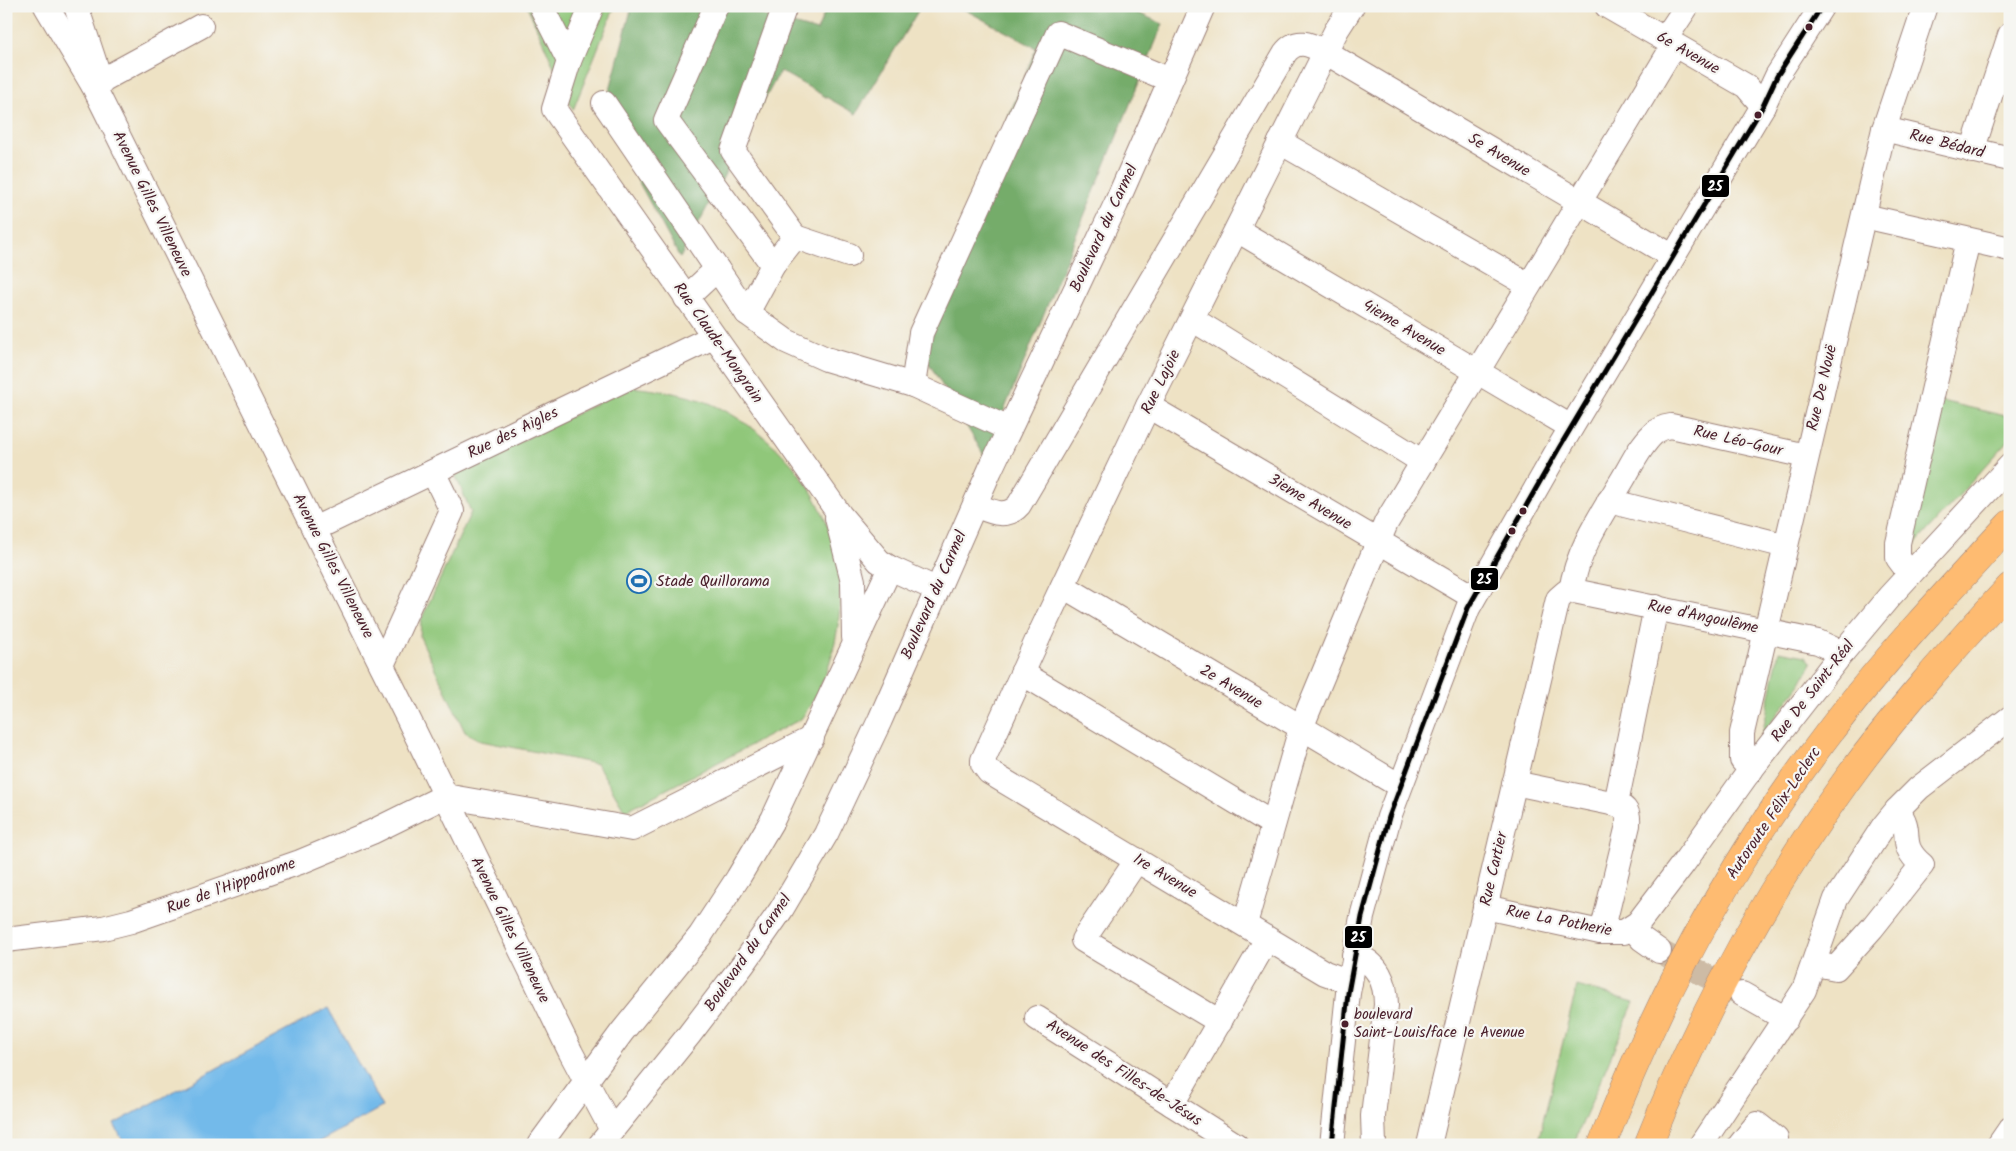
<svg xmlns="http://www.w3.org/2000/svg" width="2016" height="1151" viewBox="0 0 2016 1151" font-family="Kalam,sans-serif">
	<rect width="100%" height="100%" fill="#f6f6f2"/>
	<filter id="ink" filterUnits="userSpaceOnUse"><feTurbulence type="fractalNoise" baseFrequency=".02" numOctaves="2"/><feDisplacementMap in="SourceGraphic" scale="10" xChannelSelector="R" yChannelSelector="G"/><feConvolveMatrix kernelMatrix="1 2 1 2 8 2 1 2 1" color-interpolation-filters="sRGB"/></filter>
	<filter id="wash" filterUnits="userSpaceOnUse"><feTurbulence type="fractalNoise" baseFrequency=".0096" numOctaves="4" result="noise"/><feDisplacementMap in="SourceGraphic" scale="20" xChannelSelector="R" yChannelSelector="G"/><feGaussianBlur stdDeviation="1.12" result="paint"/><feColorMatrix in="noise" values="0 0 0 0 0 0 0 0 0 0 0 0 0 0 0 0 0 1.4 0 .05"/><feComposite in="paint" operator="in"/></filter>
	<g filter="url(#wash)">
		<rect width="100%" height="100%" fill="#eee2c4"/>
		<g fill="#90c77a" stroke="#6d7352">
			<path d="M527,6H615L573,110Z"/>
			<path d="M630,387C660,390 696,395 722,409C804,453 850,531 838,625C833,660 822,690 801,719L625,811L597,764L481,741L465,732L420,637L421,620L471,512L455,474Z"/>
			<path d="M1937,400L2010,417V439L1910,550L1907,544Z"/>
			<path d="M1779,651L1806,656L1812,663L1801,683L1762,735Z"/>
			<path d="M1577,986L1634,1002L1573,1145H1537Z"/>
		</g>
		<g fill="#74ac6a" stroke="#5f664a">
			<path d="M632,6H731L817,31L827,6H921L856,114L780,71L680,258L603,116Z"/>
			<path d="M958,6H1122L1163,24L985,457L927,360L929,317L1036,48Z"/>
		</g>
		<path fill="#73baea" stroke="#5e6c8a" d="M328,1008L382,1107L313,1145H125L114,1124Z"/>
	</g>
	<g filter="url(#ink)">
		<g fill="none" stroke-linecap="round" stroke-linejoin="round">
			<path stroke="#cdbba5" stroke-width="24" stroke-dasharray="24 12" stroke-linecap="butt" d="M1659,951L1737,992"/>
			<defs>
				<g id="minor">
					<path d="M46,6L93,85L406,714L571,1053L612,1130"/>
					<path d="M76,6L101,82"/>
					<path d="M541,6L569,61"/>
					<path d="M592,6L569,61L554,109L840,515L879,561L890,568"/>
					<path d="M716,6L666,120L773,265"/>
					<path d="M1607,6L1746,86L1763,106"/>
					<path d="M1665,39L1687,6"/>
					<path d="M93,85L201,26"/>
					<path d="M604,103L747,313L786,341L826,359L913,385"/>
					<path d="M1884,129L2010,159"/>
					<path d="M1280,142L1529,285"/>
					<path d="M1972,151L2010,35"/>
					<path d="M1864,216L2010,249"/>
					<path d="M1237,230L1571,427"/>
					<path d="M795,237L849,255"/>
					<path d="M686,298L717,269"/>
					<path d="M747,313L773,265L795,237L733,151L785,6"/>
					<path d="M1192,319L1423,462"/>
					<path d="M1148,406L1473,597"/>
					<path d="M1009,429L913,385L921,333L1058,33L1170,80"/>
					<path d="M1609,501L1786,546"/>
					<path d="M975,505C990,511 1006,520 1019,505L1285,53C1297,37 1311,45 1325,52L1672,256"/>
					<path d="M837,518L853,581L854,637"/>
					<path d="M314,529L713,337"/>
					<path d="M1910,574L1898,558V543L1968,240"/>
					<path d="M1063,586L1400,786"/>
					<path d="M1571,591C1577,550 1602,514 1623,479C1632,464 1640,446 1653,434C1658,429 1664,427 1671,426L1806,456"/>
					<path d="M382,665L452,511L433,472"/>
					<path d="M1022,673L1273,824"/>
					<path d="M1751,770L1742,760V733L1884,129L1925,6"/>
					<path d="M1514,783L1616,804L1656,607"/>
					<path d="M445,796L632,829L812,738"/>
					<path d="M1137,860L1083,940L1220,1022"/>
					<path d="M1485,907L1600,932H1624L1638,923L1683,864L1746,776L1842,653L1889,597L2010,466"/>
					<path d="M1245,924L1301,728L1386,523L1674,45"/>
					<path d="M1632,928L1642,939L1659,951"/>
					<path d="M1602,932L1628,825C1629,814 1627,808 1616,804"/>
					<path d="M6,940L103,928L131,921L300,862L372,832L445,796"/>
					<path d="M1354,955C1378,962 1386,982 1386,1005L1373,1116L1374,1145"/>
					<path d="M1815,964L1836,968L1872,928L1922,865C1895,842 1916,833 1897,810"/>
					<path d="M1350,982L1325,973L989,772L983,764V760L1039,636L1148,406L1336,31L1352,6"/>
					<path d="M1742,994L1786,1019"/>
					<path d="M1037,1018L1236,1145"/>
					<path d="M1172,1104L1267,939"/>
					<path d="M539,1145L622,1032L700,936L738,878L773,819L890,568L936,589"/>
					<path d="M600,1145L689,1035L744,963L781,910L826,834L880,720L990,470L1116,204L1203,6"/>
					<path d="M1332,1145L1348,993L1362,917L1389,817L1468,608L1559,448L1763,106L1777,76L1822,6"/>
					<path d="M1429,1145L1558,599L1566,592L1574,591L1818,642L1842,653"/>
					<path d="M1701,1145L1804,990L1836,899L1883,827L1897,810L1919,788L2010,718"/>
					<path d="M1740,1145L1757,1124L1776,1139"/>
					<path d="M1999,1145L2010,1129"/>
				</g>
				<g id="highway">
					<path d="M1602,1145C1657,999 1732,860 1827,735C1883,661 1947,592 2010,524"/>
					<path d="M1648,1145C1700,1016 1765,893 1847,780C1896,712 1953,649 2010,587"/>
				</g>
			</defs>
			<use href="#minor" stroke="#9c8078" stroke-width="26"/>
			<use href="#highway" stroke="#9c8078" stroke-width="29"/>
			<use href="#minor" stroke="#fff" stroke-width="24"/>
			<use href="#highway" stroke="#febb71" stroke-width="28"/>
			<defs>
				<path id="bus-1" d="M1332,1145L1348,993L1362,917L1389,817L1468,608L1559,448L1763,106L1777,76L1822,6"/>
			</defs>
			<use href="#bus-1" stroke="#f6f6f2" stroke-width="9"/>
			<use href="#bus-1" stroke="#000" stroke-width="5"/>
		</g>
	</g>
	<defs>
		<symbol id="stadium-ring" viewBox="-11 -11 22 22"><circle r="9.5" fill="#f6f6f2" stroke="#1f6fb2" stroke-width="1.5"/><path d="M0-5a6.5 5 0 1 0 0 10a6.5 5 0 1 0 0-10ZM-3.5-1.8h7v3.6h-7Z" fill="#1f6fb2"/></symbol>
	</defs>
	<g fill-rule="evenodd">
		<use href="#stadium-ring" x="625" y="567" width="28" height="28"/>
	</g>
	<g fill="#4a1f2b" stroke="#f6f6f2" stroke-width="2">
		<circle cx="1809" cy="27" r="4.5"/>
		<circle cx="1758" cy="115" r="4.5"/>
		<circle cx="1523" cy="511" r="4.5"/>
		<circle cx="1512" cy="531" r="4.5"/>
		<circle cx="1345" cy="1024" r="4.5"/>
	</g>
	<g text-anchor="middle" dominant-baseline="central" stroke-width="4.5" stroke-linejoin="round" paint-order="stroke">
		<g font-size="15" fill="#4a1f2b" stroke="#f6f6f2" text-anchor="start">
			<text x="1354" y="1015">boulevard<tspan x="1354" dy="18">Saint-Louis/face 1e Avenue</tspan></text>
		</g>
		<g font-size="16" fill="#4a1f2b" stroke="#f6f6f2">
			<text transform="translate(1688 53) rotate(30)">6e Avenue</text>
			<text transform="translate(1947 144) rotate(14)">Rue Bédard</text>
			<text transform="translate(1499 155) rotate(31)">5e Avenue</text>
			<text transform="translate(152 204) rotate(64)">Avenue Gilles Villeneuve</text>
			<text transform="translate(1104 228) rotate(-65)">Boulevard du Carmel</text>
			<text transform="translate(1404 328) rotate(31)">4ieme Avenue</text>
			<text transform="translate(718 343) rotate(55)">Rue Claude-Mongrain</text>
			<text transform="translate(1161 382) rotate(-64)">Rue Lajoie</text>
			<text transform="translate(1822 388) rotate(-77)">Rue De Nouë</text>
			<text transform="translate(513 433) rotate(-26)">Rue des Aigles</text>
			<text transform="translate(1738 441) rotate(13)">Rue Léo-Gour</text>
			<text transform="translate(1310 502) rotate(31)">3ieme Avenue</text>
			<text transform="translate(333 566) rotate(63)">Avenue Gilles Villeneuve</text>
			<text transform="translate(934 595) rotate(-66)">Boulevard du Carmel</text>
			<text transform="translate(1703 617) rotate(12)">Rue d'Angoulême</text>
			<text transform="translate(1231 687) rotate(31)">2e Avenue</text>
			<text transform="translate(1813 691) rotate(-52)">Rue De Saint-Réal</text>
			<text transform="translate(1774 813) rotate(-56)">Autoroute Félix-Leclerc</text>
			<text transform="translate(1494 869) rotate(-77)">Rue Cartier</text>
			<text transform="translate(1165 876) rotate(31)">1re Avenue</text>
			<text transform="translate(231 886) rotate(-20)">Rue de l'Hippodrome</text>
			<text transform="translate(1559 921) rotate(11)">Rue La Potherie</text>
			<text transform="translate(510 930) rotate(64)">Avenue Gilles Villeneuve</text>
			<text transform="translate(748 953) rotate(-55)">Boulevard du Carmel</text>
			<text transform="translate(1124 1073) rotate(33)">Avenue des Filles-de-Jésus</text>
		</g>
		<g font-size="16" fill="#4a1f2b" stroke="#f6f6f2" text-anchor="start">
			<text x="656" y="581">Stade Quillorama</text>
		</g>
	</g>
	<g stroke="#f6f6f2" stroke-width="2">
		<rect x="1701" y="174" width="29" height="24" rx="5" fill="#000"/>
		<rect x="1470" y="567" width="29" height="24" rx="5" fill="#000"/>
		<rect x="1344" y="925" width="29" height="24" rx="5" fill="#000"/>
	</g>
	<g font-size="14" text-anchor="middle" font-weight="bold" fill="#fff">
		<text x="1715" y="191">25</text>
		<text x="1484" y="584">25</text>
		<text x="1358" y="942">25</text>
	</g>
	<rect width="2016" height="1151" fill="none" stroke="#f6f6f2" stroke-width="25"/>
</svg>
